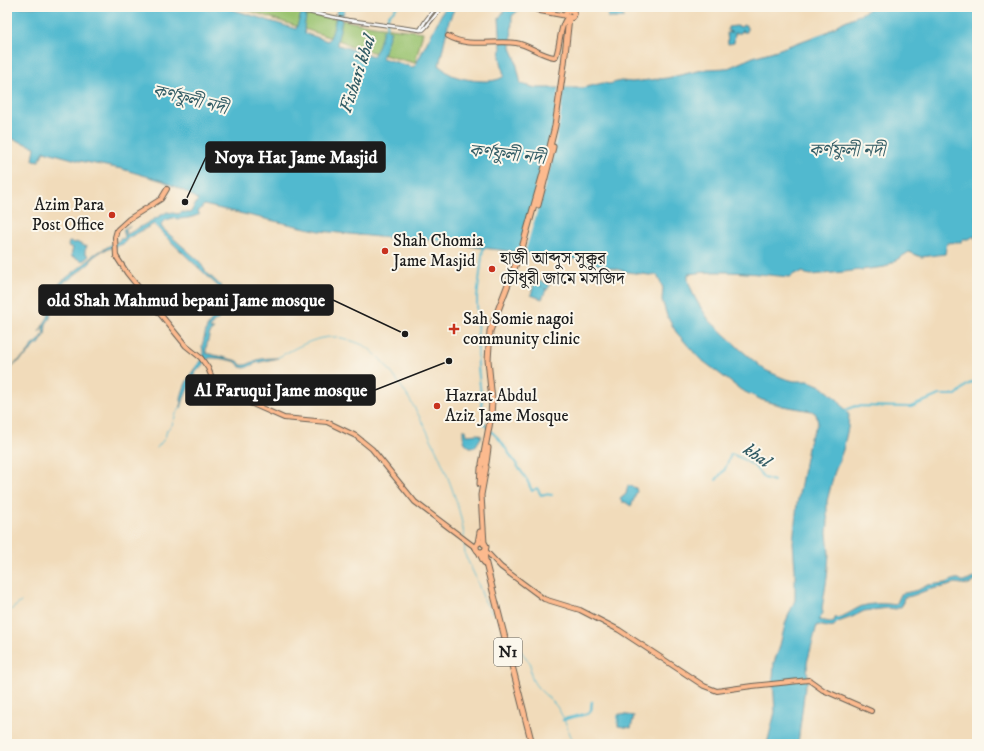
<svg xmlns="http://www.w3.org/2000/svg" width="984" height="751" viewBox="0 0 984 751" font-family="'IM FELL DW Pica','Noto Serif Bengali',serif">
	<rect width="100%" height="100%" fill="#fbf7ec"/>
	<filter id="ink" filterUnits="userSpaceOnUse"><feTurbulence type="fractalNoise" baseFrequency=".025" numOctaves="2"/><feDisplacementMap in="SourceGraphic" scale="8" xChannelSelector="R" yChannelSelector="G"/><feConvolveMatrix kernelMatrix="1 2 1 2 8 2 1 2 1" color-interpolation-filters="sRGB"/></filter>
	<filter id="wash" filterUnits="userSpaceOnUse"><feTurbulence type="fractalNoise" baseFrequency=".012" numOctaves="4" result="noise"/><feDisplacementMap in="SourceGraphic" scale="16" xChannelSelector="R" yChannelSelector="G"/><feGaussianBlur stdDeviation="0.9" result="paint"/><feColorMatrix in="noise" values="0 0 0 0 0 0 0 0 0 0 0 0 0 0 0 0 0 1.4 0 .05"/><feComposite in="paint" operator="in"/></filter>
	<g filter="url(#wash)">
		<rect width="100%" height="100%" fill="#f1dbba"/>
		<path fill="#99c26e" stroke="#5a6f45" d="M238,7H272L373,26L423,32L415,63L349,46L344,42Z"/>
		<g fill="#51b9cf" stroke="#366a76">
			<path d="M7,7H203L209,9L213,7H224L296,29L301,14H303L305,7H308L304,28L305,33L328,41C335,31 334,18 339,7H346L341,19L342,21L337,43L338,45L373,56L378,48L383,30L385,29L391,31L382,58L412,67L415,66L442,13L446,7H455L449,21L439,66C443,68 447,73 452,75C463,80 495,85 504,76L500,57L501,48L499,18L507,7H522L512,16L511,48L515,57L521,84L536,88H582L603,83L609,84L621,81L632,82L667,78L707,69L728,68L753,57L777,50L827,32L843,22L861,14L872,7H977V242L974,236L969,239H963L961,242L947,243L945,254L921,257L909,252L885,267L844,272L811,275L806,274L803,272L799,274L796,273L790,277C756,274 722,269 688,274V280L693,294L698,303L709,320L741,350L765,370L783,378L794,381H809L821,386L838,400L849,415L848,428L843,450L834,474L827,501V514L828,522L827,533L829,554L827,578L822,608L823,613L819,620L830,622L834,621L835,618C844,617 850,612 858,608C866,603 886,603 895,605L897,603L901,594L918,590L928,585L946,583L955,579H959L962,581H967L977,576V580L969,585L955,583C943,589 940,586 928,590C920,592 913,597 904,597L902,606L896,609L888,608L864,611L852,617L838,622L834,626L828,627L817,625L807,663L808,680L805,687L798,744H767L775,712L773,679L774,662L779,649L786,621L795,600V569L793,542L797,504L810,438L818,423L816,414L812,411L783,406L762,400L741,390L699,358L676,332L667,316L662,300L663,288L657,275H649L628,272L571,258L483,248L434,240H408L320,231L283,223L204,205L198,212L200,214C192,218 181,220 172,218L168,220H165L161,224L162,228L199,261L206,272L220,285L228,295C227,303 225,311 220,317C217,322 213,320 210,329H214L210,332L206,348V353L238,361L241,365C248,366 251,362 257,360C264,358 271,358 278,358L256,363L245,368L240,367C239,365 238,364 236,362C231,360 214,357 209,358L195,373L184,398L181,408C179,390 192,370 204,357L202,346L207,327L211,321L221,310L225,300L221,289L165,236L154,224L128,238L123,244L102,251L92,258L90,263L68,280H66L60,288L58,287L56,297L52,304L50,318L46,324L45,335L39,344L34,346L29,353L7,371V370L28,353L32,345C39,342 41,339 44,333L43,331L44,324L40,331L39,332L48,317L50,302L52,301L56,290L60,283L89,260L93,255L120,240V238L123,239L125,237L123,229L130,226L125,228L126,235L167,212L178,214L183,212L190,213L198,200L186,192L163,181L122,169L80,161L44,151L39,161L33,160L35,147L7,137Z"/>
			<path d="M607,7H624L623,18H608Z"/>
			<path d="M743,25H747V32H743L742,29L741,33H735L734,43L728,44L727,33L732,32L728,31V27L736,26L742,27Z"/>
			<path d="M69,242L75,243L76,242L87,247L85,250V253L89,256L83,261L71,256L73,248L68,246Z"/>
			<path d="M541,281L550,285L547,290L544,288L546,290L542,299L531,295L534,284L536,283L542,287L538,282Z"/>
			<path d="M463,430H466L467,435L479,434L480,436H482L475,447H470C463,443 463,438 463,430Z"/>
			<path d="M628,485L636,488L637,492L635,494V497L631,506L625,502H622L620,499L626,494Z"/>
			<path d="M619,714L634,716L631,728L618,726Z"/>
		</g>
		<path fill="#f1dbba" d="M559,86H564L560,119L551,164L543,192L524,255L518,254L546,163L554,122Z"/>
		<g fill="none" stroke-linecap="round" stroke-linejoin="round">
			<g stroke="#51b9cf" stroke-width="1">
				<path d="M277,358C296,348 319,333 342,338C349,340 359,343 365,346C405,372 461,490 464,537"/>
				<path d="M247,367L256,362"/>
				<path d="M157,448L165,438L167,430L172,425L176,414L182,406"/>
				<path d="M464,540L465,555L476,578L484,600L492,613"/>
				<path d="M7,613L21,602"/>
				<path d="M513,641L531,664C527,688 549,693 559,710C566,720 568,733 575,744"/>
				<path d="M617,723L618,715"/>
			</g>
			<g stroke="#51b9cf" stroke-width="2">
				<path d="M386,30L388,16L397,7"/>
				<path d="M483,248L477,298L478,367L484,424L500,440L527,480L532,491L537,488L541,495L544,494L552,495"/>
				<path d="M843,411L856,406L911,407L939,395H956L967,385L977,380"/>
				<path d="M716,480L725,469L731,454L741,458L754,466L764,478L774,481"/>
			</g>
			<path stroke="#51b9cf" stroke-width="2.5" d="M563,720C568,717 588,715 590,712C592,710 591,705 592,702"/>
		</g>
	</g>
	<g filter="url(#ink)">
		<g fill="none" stroke-linecap="round" stroke-linejoin="round">
			<defs>
				<g id="minor">
					<path d="M282,7L348,20L420,30H423L426,27L442,7"/>
					<path d="M420,30L426,20L436,7"/>
				</g>
				<g id="major">
					<path d="M530,7L540,11L567,16"/>
					<path d="M448,36C468,48 494,40 516,43C529,45 540,55 554,57L556,56C560,46 560,23 568,17"/>
					<path d="M167,189L161,199L129,219L117,230L115,237L116,256L127,273L186,346L201,358L208,368L215,385L223,391L284,418L327,422L356,436L372,449L415,502L476,548"/>
					<path d="M485,550L501,567L544,599L580,610L619,630L704,686L717,691L752,686L809,680L823,690L871,711"/>
				</g>
				<g id="highway">
					<circle cx="570" cy="14" r="4"/>
					<path d="M538,205L553,147"/>
					<path d="M486,463L488,448"/>
					<path d="M482,464L491,416L492,400L488,360L490,331L522,248L546,163L555,126L564,64L569,17"/>
					<path d="M480,484L481,468"/>
					<circle cx="481" cy="547" r="5"/>
					<path d="M478,543L480,532"/>
					<path d="M484,544L481,495L486,467"/>
					<path d="M484,551L485,560L532,744"/>
					<path d="M479,552L484,562"/>
				</g>
			</defs>
			<use href="#minor" stroke="#675f53" stroke-width="4.5"/>
			<use href="#major" stroke="#675f53" stroke-width="6"/>
			<use href="#highway" stroke="#675f53" stroke-width="7"/>
			<use href="#minor" stroke="#fff" stroke-width="2.5"/>
			<use href="#major" stroke="#fcba8e" stroke-width="4"/>
			<use href="#highway" stroke="#fcba8e" stroke-width="5"/>
		</g>
	</g>
	<g fill="#c8321e" stroke="#fbf7ec" stroke-width="1.5">
		<circle cx="112" cy="215" r="4"/>
		<circle cx="385" cy="251" r="4"/>
		<circle cx="492" cy="269" r="4"/>
		<path d="M452 323h4v4h4v4h-4v4h-4v-4h-4v-4h4z"/>
		<circle cx="437" cy="406" r="4"/>
	</g>
	<g text-anchor="middle" dominant-baseline="central" stroke-width="4" stroke-linejoin="round" paint-order="stroke">
		<rect fill="#fbf7ec" stroke="#5f5e5a" stroke-width="1" x="494" y="638" width="28" height="28" rx="3"/>
		<g font-size="16" font-weight="bold" fill="#1c1c1c">
			<text x="508" y="652">N1</text>
		</g>
		<g font-size="17" fill="#1c1c1c" stroke="#fbf7ec" text-anchor="start">
			<text x="104" y="205" text-anchor="end">Azim Para<tspan x="104" dy="20">Post Office</tspan></text>
			<text x="393" y="241">Shah Chomia<tspan x="393" dy="20">Jame Masjid</tspan></text>
			<text x="500" y="259">হাজী আব্দুস সুক্কুর<tspan x="500" dy="20">চৌধুরী জামে মসজিদ</tspan></text>
			<text x="463" y="319">Sah Somie nagoi<tspan x="463" dy="20">community clinic</tspan></text>
			<text x="445" y="396">Hazrat Abdul<tspan x="445" dy="20">Aziz Jame Mosque</tspan></text>
		</g>
		<g font-size="18" font-style="italic" fill="#315b64" stroke="#fbf7ec">
			<text transform="translate(358 74) rotate(-72)">Fishari khal</text>
			<text transform="translate(190 100) rotate(14)">কর্ণফুলী নদী</text>
			<text x="847" y="151">কর্ণফুলী নদী</text>
			<text transform="translate(507 155) rotate(6)">কর্ণফুলী নদী</text>
			<text transform="translate(757 456) rotate(34)">khal</text>
		</g>
	</g>
	<path fill="none" stroke="#1c1c1c" stroke-width="1.5" d="M185 202L206 157M405 334L333 300M449 361L375 390"/>
	<g fill="#1c1c1c" stroke="#fbf7ec" stroke-width="1.5">
		<circle cx="185" cy="202" r="4"/>
		<circle cx="405" cy="334" r="4"/>
		<circle cx="449" cy="361" r="4"/>
	</g>
	<g fill="#1c1c1c" stroke="#1c1c1c" stroke-width="1.5">
		<rect x="206" y="142" width="179" height="30" rx="4"/>
		<rect x="39" y="285" width="294" height="30" rx="4"/>
		<rect x="186" y="375" width="189" height="30" rx="4"/>
	</g>
	<g font-size="18" text-anchor="middle" font-weight="bold" fill="#fff">
		<text x="296" y="163">Noya Hat Jame Masjid</text>
		<text x="186" y="306">old Shah Mahmud bepani Jame mosque</text>
		<text x="281" y="396">Al Faruqui Jame mosque</text>
	</g>
	<rect width="984" height="751" fill="none" stroke="#fbf7ec" stroke-width="24"/>
</svg>
